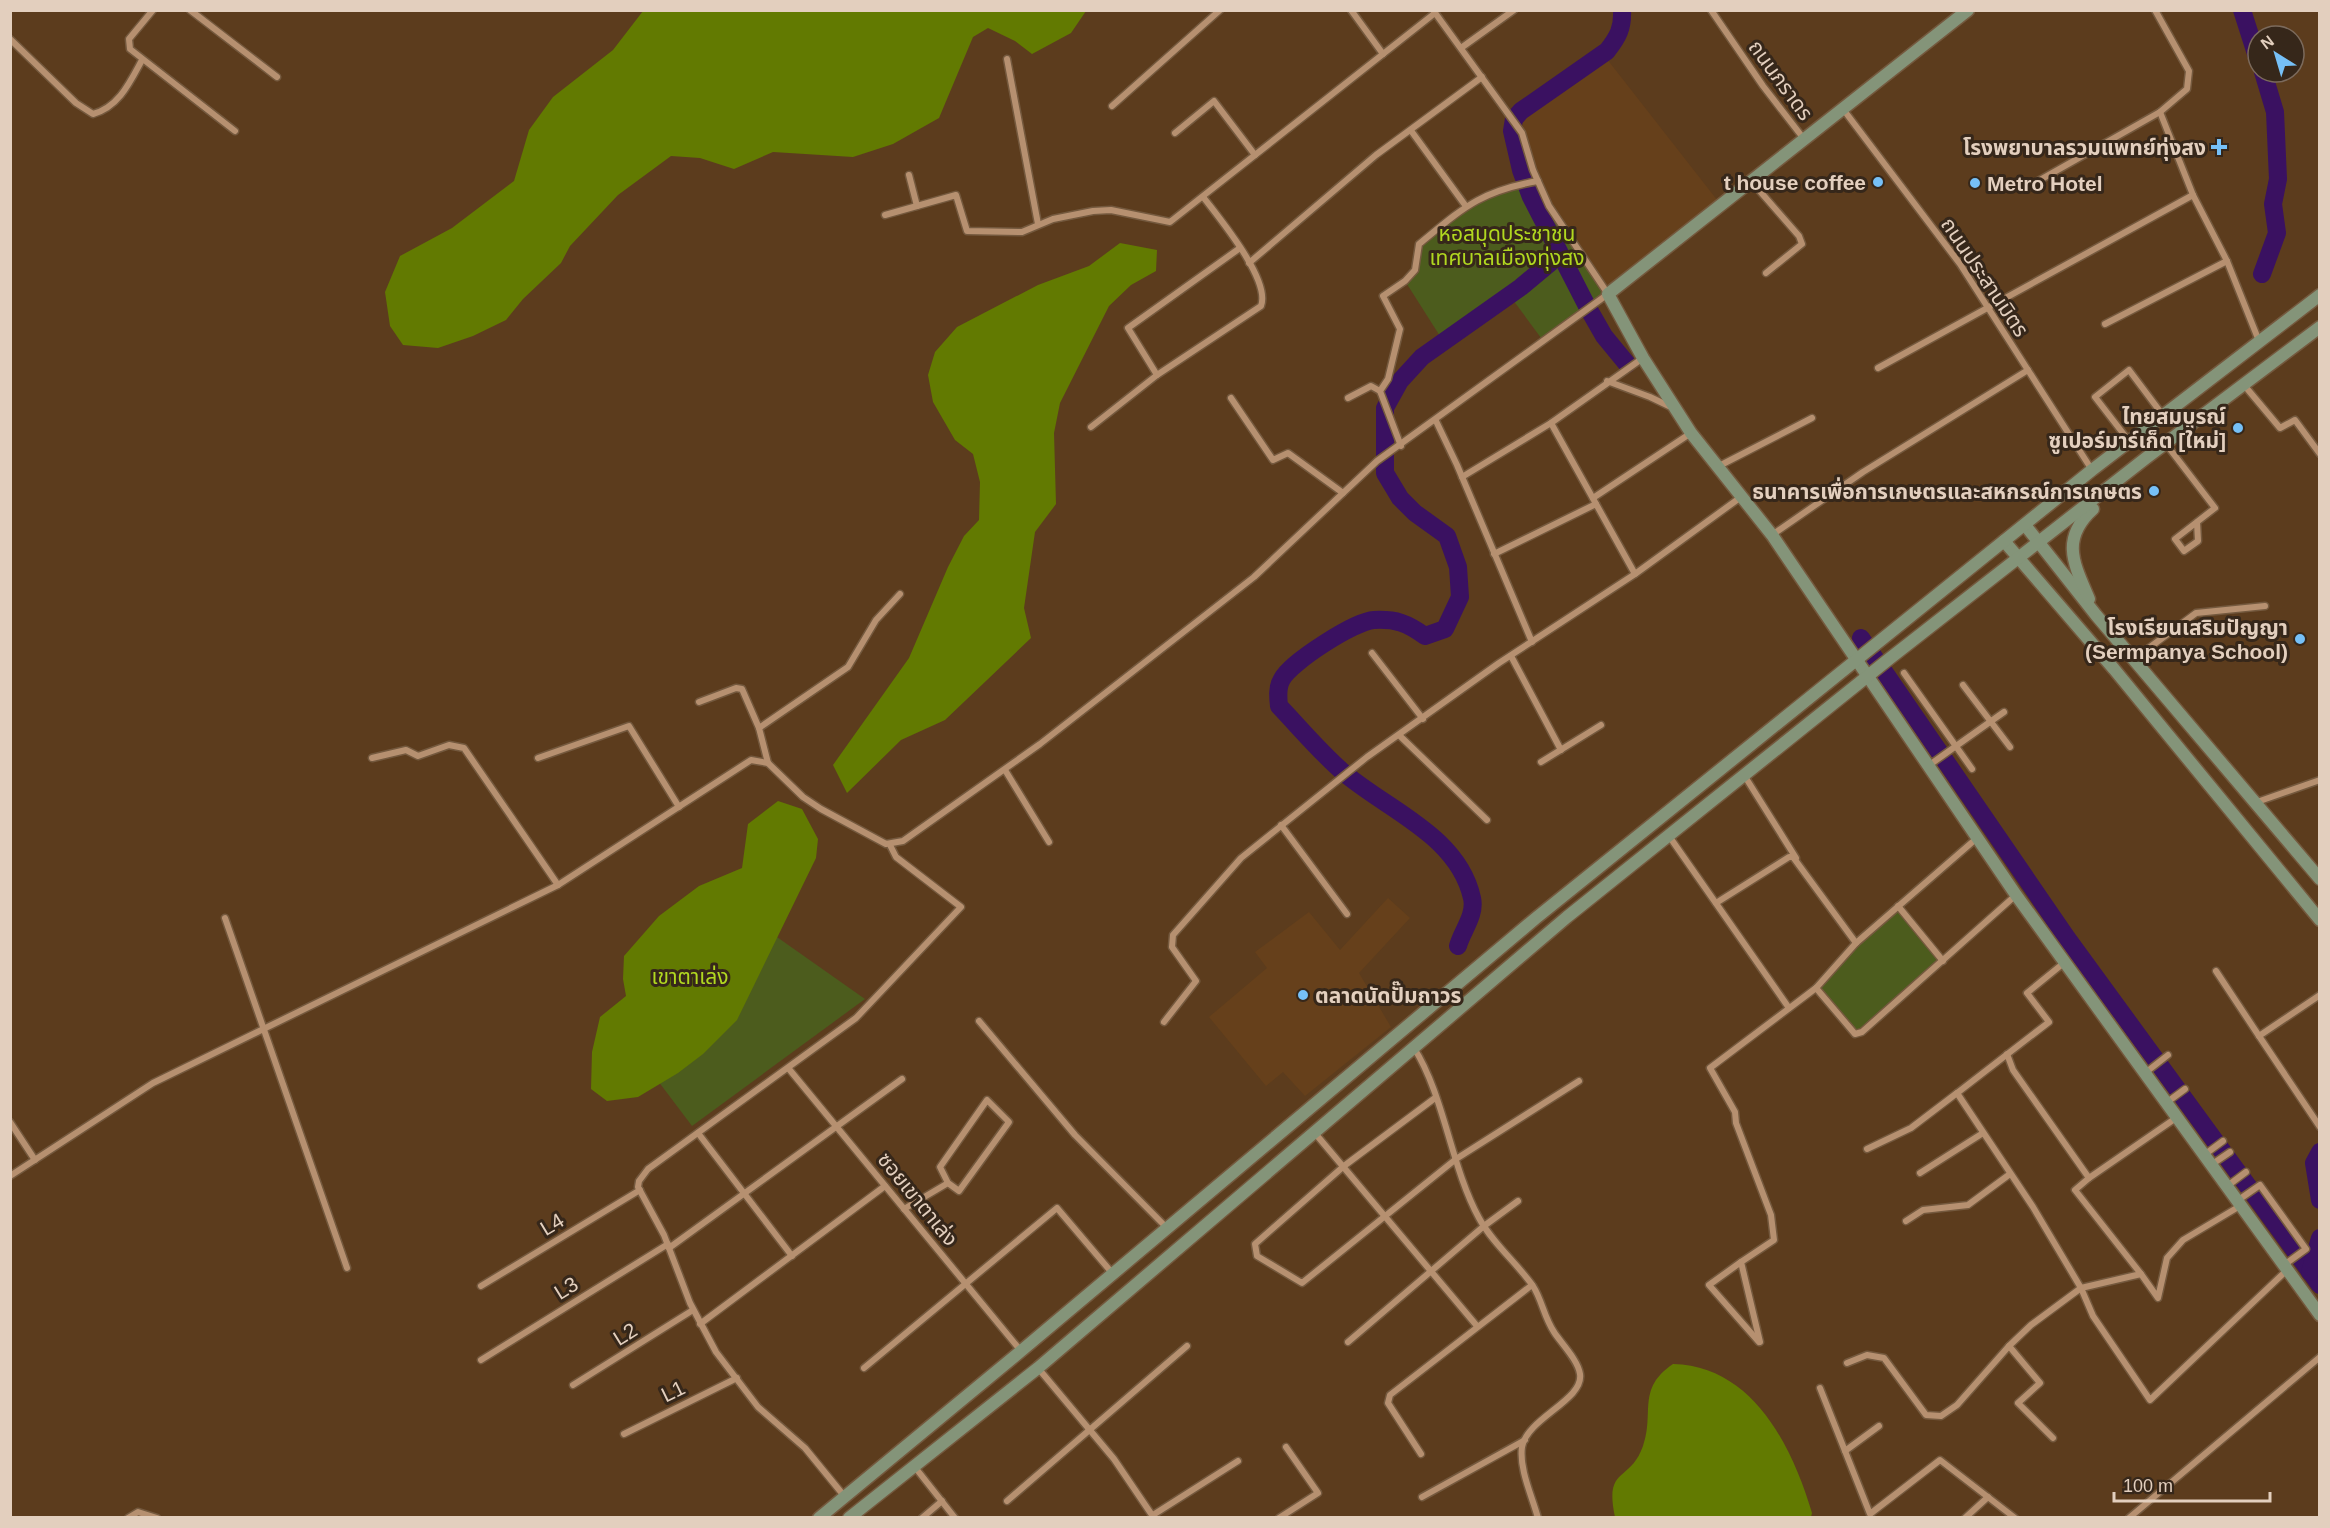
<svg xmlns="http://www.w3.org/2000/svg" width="2330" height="1528" viewBox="0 0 2330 1528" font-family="Arial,'Noto Sans Thai',sans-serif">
	<rect width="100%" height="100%" fill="#5c3c1d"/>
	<g fill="#66401b">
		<path d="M1603,54L1721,205L1608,294L1549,206L1522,133L1523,119L1530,103Z"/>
		<path d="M1388,898L1410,918L1359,973L1391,1027L1305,1096L1283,1072L1266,1086L1209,1017L1267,968L1255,952L1309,912L1340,950Z"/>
	</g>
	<g fill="#4c5c1d">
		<path d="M1538,181L1549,206L1608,294L1544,342L1513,300L1445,344L1405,281L1415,270L1419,244L1465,205Z"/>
		<path d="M1898,906L1943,961L1855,1034L1817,988L1856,943Z"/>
		<path d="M767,930L865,999L692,1126L652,1073Z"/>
	</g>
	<g fill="#627a01">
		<path d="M643,11V10L1086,11L1071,33L1032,54L1015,41L988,28L973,37L939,118L893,144L853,157L773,152L734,169L700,158L671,156L618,195L570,246L561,263L523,299L506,320L473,336L438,348L403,345L390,326L385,292L400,256L452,228L514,181L529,130L553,97L613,50Z"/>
		<path d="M1120,243L1157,250L1156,271L1131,285L1109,306L1060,403L1054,433L1056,504L1035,532L1024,608L1031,638L945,720L901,740L847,793L833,765L909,658L948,567L964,536L979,520L980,482L973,454L955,440L933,402L928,375L935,352L957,327L1038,285L1089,266Z"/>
		<path d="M778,801L802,809L818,839L816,858L737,1020L703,1054L678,1073L638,1097L607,1101L591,1089L592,1052L600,1017L626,996L623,979L624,956L659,916L699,886L742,868L748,824Z"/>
		<path d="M1673,1364C1753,1366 1792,1446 1812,1513L1811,1517H1615C1604,1466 1630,1483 1643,1446C1655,1413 1636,1389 1673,1364Z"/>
	</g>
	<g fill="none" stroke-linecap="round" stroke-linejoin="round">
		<g stroke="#3a1161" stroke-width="18">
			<path d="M1622,10C1623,28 1618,37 1607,51L1521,111L1514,119L1512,131L1521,170L1531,197L1588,308L1604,336L1627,364"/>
			<path d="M2242,10L2258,60"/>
			<path d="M2262,274L2277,233L2273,204L2278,179L2275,112L2263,72"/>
			<path d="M1861,638L2067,938L2320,1285"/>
			<path d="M1458,946C1462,931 1476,915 1472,898C1458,835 1387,810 1343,772C1320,752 1300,728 1279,706C1278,697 1277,687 1282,679C1291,662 1355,621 1374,620C1396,619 1407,623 1425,636L1445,629L1460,597L1458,567L1447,536L1415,513L1400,498L1385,473V408L1400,381L1422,357L1521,287L1551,262L1558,251"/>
			<path d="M2320,1152L2314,1163L2320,1200"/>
			<path d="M2310,1272L2320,1238"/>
		</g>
		<defs>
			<g id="street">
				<path d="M153,10L129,39L130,49L235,131"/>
				<path d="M190,10L277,77"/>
				<path d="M1351,10L1383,54"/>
				<path d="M1711,10L1763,86L1804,139"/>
				<path d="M10,39L76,103L93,114C119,107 130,82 142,60"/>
				<path d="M1461,48L1514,10"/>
				<path d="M1007,59L1038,224"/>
				<path d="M1112,106L1220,10"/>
				<path d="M1843,109L1960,264L2092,470"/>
				<path d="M2160,112L2193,195L2227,261L2259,341"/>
				<path d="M1412,132L1465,205"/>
				<path d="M1175,133L1214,101L1255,155"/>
				<path d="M909,175L917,206"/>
				<path d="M1751,181L1799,236L1802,244L1766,273"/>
				<path d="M2024,189L2160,112L2187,89L2189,71L2155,10"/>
				<path d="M885,215L956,195L967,231L1022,232L1053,219L1093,211L1111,210L1170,222L1435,13"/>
				<path d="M1249,263L1376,155L1482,77"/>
				<path d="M2105,324L2227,261"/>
				<path d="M1878,368L2193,195"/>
				<path d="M1157,375L1128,328L1240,248"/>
				<path d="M1607,381L1650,397L1673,408"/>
				<path d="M2244,385L2280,428L2295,420L2320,454"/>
				<path d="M1231,398L1273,460L1288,453L1343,493"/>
				<path d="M1348,398L1371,386L1380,391"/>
				<path d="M1436,421L1457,465L1532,642"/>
				<path d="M1551,423L1635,574"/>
				<path d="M1091,427L1157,375L1261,306C1271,280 1219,218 1204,198"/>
				<path d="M2129,441L2095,397L2129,370L2162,414"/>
				<path d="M2166,444L2215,508L2175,539L2184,551L2198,541L2197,522"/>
				<path d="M1401,446L1380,391L1388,379L1400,329L1383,296L1405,281L1415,270L1419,244C1463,208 1480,191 1538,181"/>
				<path d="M1719,466L1812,418"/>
				<path d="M1462,477L1551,423L1643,358"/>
				<path d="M1593,498L1691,433"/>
				<path d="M1772,535L1863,472L2028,370"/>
				<path d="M1494,554L1596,504"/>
				<path d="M1372,653L1423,719"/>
				<path d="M1511,656L1561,750"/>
				<path d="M2134,659L2196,613L2265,606"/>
				<path d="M1904,673L1972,769"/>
				<path d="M1963,685L2010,747"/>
				<path d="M699,702L736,688L742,689L759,728"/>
				<path d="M1400,736L1487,820"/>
				<path d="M372,758L406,750L418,756L449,745L464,748L558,885"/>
				<path d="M538,758L629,726L679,807"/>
				<path d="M1541,762L1601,725"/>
				<path d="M768,763L759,728L848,667L876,620L900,594"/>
				<path d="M1928,766L2004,712"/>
				<path d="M1005,770L1049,842"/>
				<path d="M1744,775L1796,858"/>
				<path d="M2257,802L2320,780"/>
				<path d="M1281,825L1347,914"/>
				<path d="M1669,836L1789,1008"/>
				<path d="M1716,903L1789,857H1793L1856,943"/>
				<path d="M1898,906L1943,961"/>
				<path d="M225,918L347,1268"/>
				<path d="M2216,971L2259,1036"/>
				<path d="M1816,988L1855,1034L1862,1032L2016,895"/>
				<path d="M2320,995L2259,1036L2320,1127"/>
				<path d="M979,1021L1075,1135L1167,1228"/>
				<path d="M1164,1022L1196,981L1172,947L1173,935L1241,858L1367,757L1499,663L1635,574L1741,497"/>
				<path d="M1414,1048C1444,1095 1451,1167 1479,1218C1493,1244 1516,1262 1533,1286C1542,1300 1544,1317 1554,1332C1561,1343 1578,1360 1580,1374C1584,1400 1527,1418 1522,1447C1519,1469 1532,1496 1538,1518"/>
				<path d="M2007,1054L2013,1070L2089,1178L2176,1118"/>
				<path d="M789,1069L1021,1351"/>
				<path d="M2145,1073L2168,1055"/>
				<path d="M1435,1098L1344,1166L1255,1244L1257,1256L1302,1283L1456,1159L1579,1081"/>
				<path d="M2166,1103L2185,1089"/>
				<path d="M10,1122L35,1160"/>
				<path d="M1314,1132L1477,1326"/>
				<path d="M698,1133L792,1256"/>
				<path d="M1867,1149L1911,1128L1957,1093"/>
				<path d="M2204,1155L2223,1141"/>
				<path d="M2211,1165L2230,1152"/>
				<path d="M1920,1173L1983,1133"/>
				<path d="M10,1176L153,1083L558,885L751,760L768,763L803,797L821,809L886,844L903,841L1040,744L1254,577L1377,461L1608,294L1549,206L1533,170L1522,133L1433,10"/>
				<path d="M2089,1178L2075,1190L2141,1274L2081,1288L2093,1316L2150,1400L2286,1271"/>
				<path d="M2226,1187L2246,1172"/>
				<path d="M2237,1201L2260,1185L2306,1249L2284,1265"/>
				<path d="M904,1209L948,1183L959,1191L1009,1122L987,1100L940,1167L948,1183"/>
				<path d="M1906,1221L1923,1210L1968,1205L2010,1174"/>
				<path d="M669,1248L902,1079"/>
				<path d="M1741,1262L1709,1285L1759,1342"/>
				<path d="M2141,1274L2158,1298L2167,1258L2183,1240L2240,1206"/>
				<path d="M481,1286L640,1190"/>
				<path d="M700,1324L885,1186"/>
				<path d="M1348,1342L1484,1226L1518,1201"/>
				<path d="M1760,1342L1741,1262L1774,1240L1771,1215L1736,1123L1735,1112L1710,1068L1816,988L1856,943L1977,838"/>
				<path d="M2009,1346L2040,1383L2018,1403L2053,1438"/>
				<path d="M481,1360L668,1244"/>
				<path d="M1847,1363L1867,1355L1884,1358L1926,1415L1941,1416L1957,1405L2009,1346L2031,1325L2081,1288L2033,1207L1957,1093L2049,1022L2027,993L2065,962"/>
				<path d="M864,1368L1057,1208L1113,1274"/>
				<path d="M1038,1368L1114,1459L1154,1518"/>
				<path d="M573,1385L693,1310"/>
				<path d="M1820,1388L1870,1514L1940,1460L2015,1518"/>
				<path d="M624,1434L737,1378"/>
				<path d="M1845,1451L1879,1426"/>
				<path d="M1421,1454L1388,1403L1390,1395L1532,1285"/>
				<path d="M914,1466L955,1518"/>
				<path d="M845,1497L805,1448L758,1407L716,1352L690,1303L664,1235L638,1187L639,1181L648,1169L856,1018L961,907L896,857L890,845"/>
				<path d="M1422,1497L1525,1440"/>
				<path d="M1007,1501L1187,1346"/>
				<path d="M1153,1515L1238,1461"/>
				<path d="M128,1518L138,1512L157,1518"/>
				<path d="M922,1518L942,1501"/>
				<path d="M1279,1518L1318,1493L1286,1447"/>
				<path d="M1965,1518L1988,1497"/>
				<path d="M2129,1518L2320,1357"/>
			</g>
			<g id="secondary">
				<path d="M1968,10L1608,294L1643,358L1691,433L1772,535L2016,895L2320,1315"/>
				<path d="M2025,525L2096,615L2320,879"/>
				<path d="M2004,541L2114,669L2320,920"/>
				<path d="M2089,599C2074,564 2060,539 2093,509"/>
				<path d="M819,1518L1021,1351L1536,918L2092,470L2320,295"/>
				<path d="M849,1518L1038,1368L1567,917L1889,659L2146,458L2320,327"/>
			</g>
		</defs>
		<use href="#street" stroke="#74593e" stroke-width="9"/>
		<use href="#secondary" stroke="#74593e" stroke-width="15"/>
		<use href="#street" stroke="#b69070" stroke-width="6"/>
		<use href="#secondary" stroke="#849479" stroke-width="12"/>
	</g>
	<g fill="#76c0f7" stroke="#36271a" stroke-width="2">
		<path d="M2216 138h6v6h6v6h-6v6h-6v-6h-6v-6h6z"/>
		<circle cx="1878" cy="182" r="6"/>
		<circle cx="1975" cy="183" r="6"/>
		<circle cx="2238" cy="428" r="6"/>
		<circle cx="2154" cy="491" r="6"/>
		<circle cx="2300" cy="639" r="6"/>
		<circle cx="1303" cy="995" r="6"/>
	</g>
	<g text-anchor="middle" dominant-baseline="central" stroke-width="6" stroke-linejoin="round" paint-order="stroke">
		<g font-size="21" fill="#e3cfbe" stroke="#36271a">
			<text transform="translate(1781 80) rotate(54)">ถนนภราดร</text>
			<text transform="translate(1985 277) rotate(56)">ถนนประสานมิตร</text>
			<text transform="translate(918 1199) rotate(51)">ซอยเขาตาเล่ง</text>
			<text transform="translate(552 1224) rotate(-31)">L4</text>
			<text transform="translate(566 1288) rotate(-32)">L3</text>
			<text transform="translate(625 1334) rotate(-32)">L2</text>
			<text transform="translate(673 1391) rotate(-26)">L1</text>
		</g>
		<g font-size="21" font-weight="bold" fill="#e3cfbe" stroke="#36271a" text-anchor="end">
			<text x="2206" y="147">โรงพยาบาลรวมแพทย์ทุ่งสง</text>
			<text x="1866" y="182">t house coffee</text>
			<text x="1987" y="183" text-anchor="start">Metro Hotel</text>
			<text x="2226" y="416">ไทยสมบูรณ์<tspan x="2226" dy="24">ซูเปอร์มาร์เก็ต [ใหม่]</tspan></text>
			<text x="2142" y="491">ธนาคารเพื่อการเกษตรและสหกรณ์การเกษตร</text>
			<text x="2288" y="627">โรงเรียนเสริมปัญญา<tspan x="2288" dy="24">(Sermpanya School)</tspan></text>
			<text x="1315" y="995" text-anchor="start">ตลาดนัดปั๊มถาวร</text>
		</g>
		<g font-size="21" fill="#b1d820" stroke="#36271a">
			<text x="1507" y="233">หอสมุดประชาชน<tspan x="1507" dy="24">เทศบาลเมืองทุ่งสง</tspan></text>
			<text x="690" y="976">เขาตาเล่ง</text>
		</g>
	</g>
	<rect width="2330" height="1528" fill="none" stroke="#e3cfbe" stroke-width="24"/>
	<g transform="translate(2276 54) rotate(323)"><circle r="28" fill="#36271a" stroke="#7b6a5c" stroke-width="1.5"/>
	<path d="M0-4.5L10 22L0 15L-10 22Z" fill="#76c0f7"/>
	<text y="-9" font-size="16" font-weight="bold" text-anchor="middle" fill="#e3cfbe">N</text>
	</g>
	<path d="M2114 1492v9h156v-9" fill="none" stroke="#e3cfbe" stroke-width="3"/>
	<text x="2123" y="1492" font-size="18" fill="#e3cfbe" stroke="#36271a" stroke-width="4.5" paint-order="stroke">100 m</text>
</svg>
